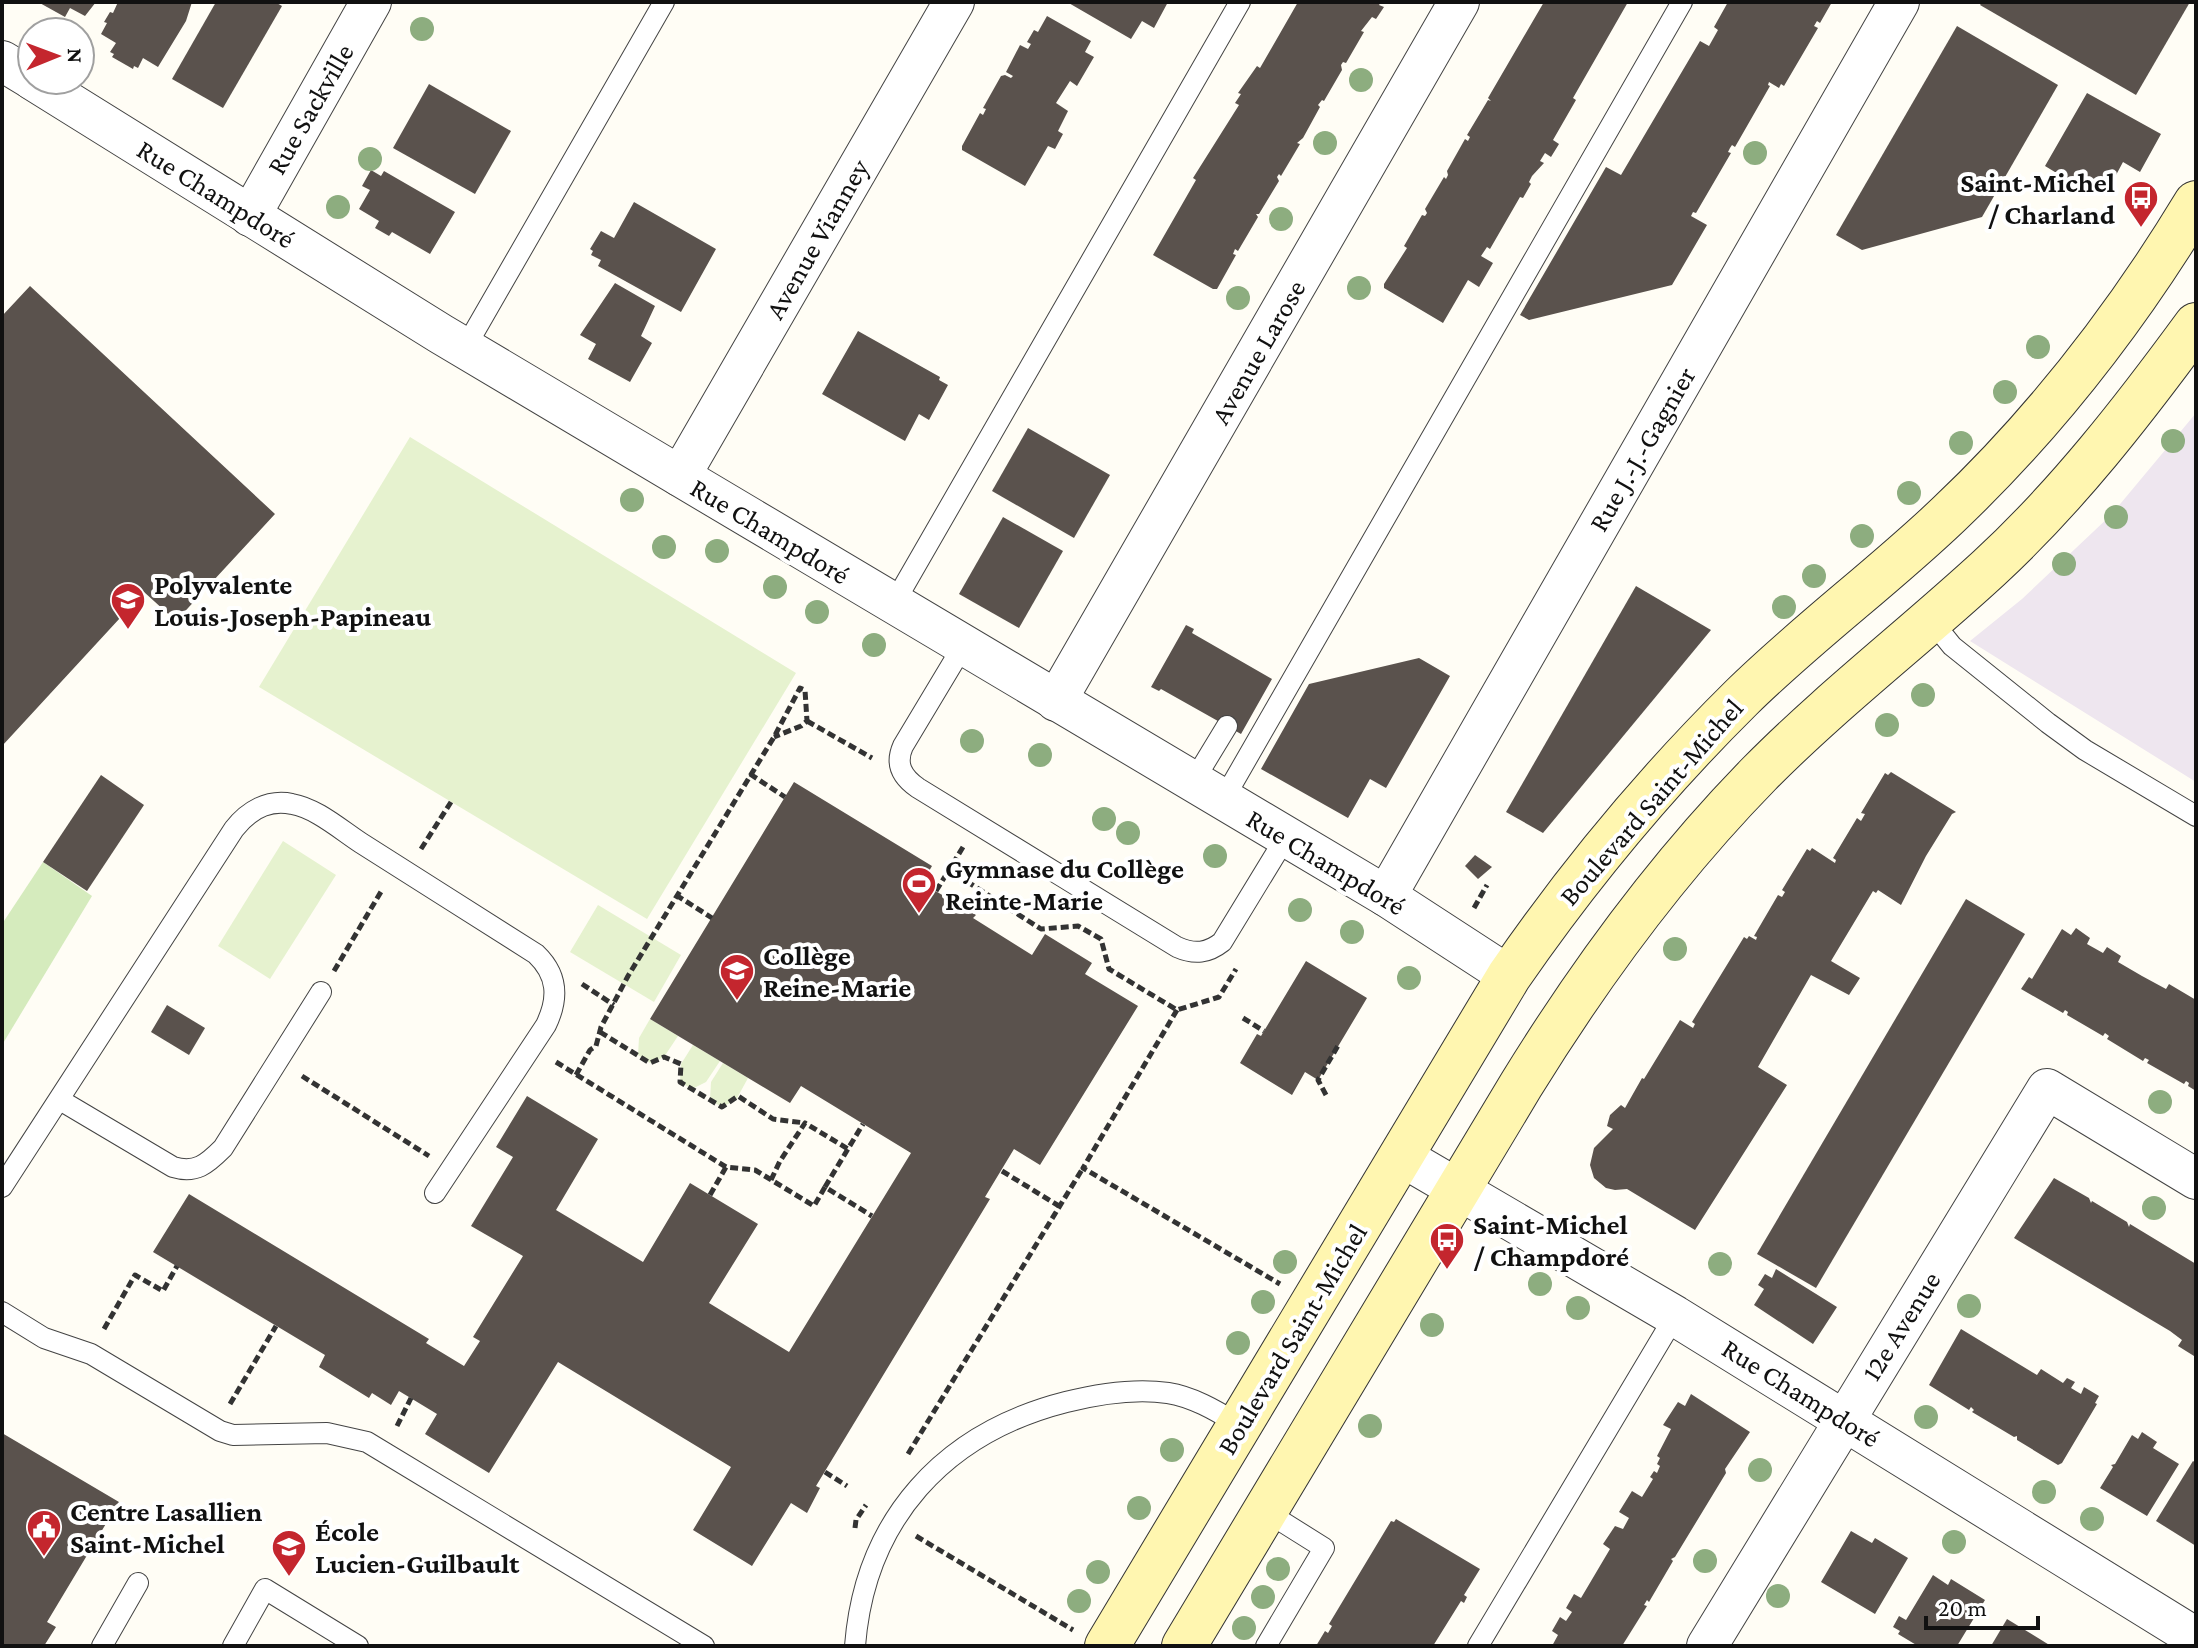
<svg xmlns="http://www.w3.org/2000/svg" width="2198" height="1648" viewBox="0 0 2198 1648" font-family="'Crimson Pro',serif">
	<rect width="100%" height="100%" fill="#fffdf5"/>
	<path fill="#eee6ef" d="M2196,413V782L1970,641L2022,599L2111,515Z"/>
	<path fill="#d5ebbd" d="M43,862L92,896L2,1045V924Z"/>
	<g fill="#e6f2cf">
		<path d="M410,437L796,673L647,919L259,687Z"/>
		<path d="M283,841L336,875L270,979L218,946Z"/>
		<path d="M598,905L681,955L654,1002L570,952Z"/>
		<path d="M650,1019L678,1036L664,1057L650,1063L638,1055L639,1038Z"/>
		<path d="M693,1045L720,1061L706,1082L692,1089L680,1082L681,1064Z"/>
		<path d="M723,1063L748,1078L736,1100L722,1107L710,1100L711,1082Z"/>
	</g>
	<g fill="#5a524d">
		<path d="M38,2H96L85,16L70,8L65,17Z"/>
		<path d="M118,2H192L186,21L158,67L143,58L138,68L134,66L133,69L112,57L114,54L110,52L116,43L101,34L107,23L104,22L110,12L113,13Z"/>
		<path d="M216,2H275L282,6L223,108L172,79Z"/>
		<path d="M1067,2H1168L1154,28L1142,21L1131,39Z"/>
		<path d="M1298,2H1381L1379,5L1384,7L1376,19L1372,17L1361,31L1364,32L1346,63L1343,62L1341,65L1342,70L1324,101L1322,100L1318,105L1320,107L1303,138L1297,143L1300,144L1281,176L1279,174L1277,177L1279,181L1259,214H1256L1258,217L1238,251L1235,249L1233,254L1236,255L1217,289H1213L1153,255L1196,180L1193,178L1239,105L1235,103L1241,94L1238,93L1257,66L1260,68Z"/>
		<path d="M1544,2H1628L1573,98L1576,100L1553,140L1559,144L1551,157L1545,153L1540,161L1544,163L1532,176L1529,182L1531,184L1523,198L1520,197L1490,249L1487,247L1481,256L1493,263L1479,287L1468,280L1443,323L1384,288V284L1407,248L1404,246L1422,215L1425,216L1427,213L1425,209L1444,177L1446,179L1448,175L1447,171L1465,139L1468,141L1470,137L1467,135L1488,100L1491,101L1488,98Z"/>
		<path d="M1728,2H1832L1820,23L1817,21L1814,26L1818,28L1784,86L1781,84L1779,88L1769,82L1768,85L1770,86L1735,147L1732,145L1730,148L1728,152L1731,153L1696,213L1693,212L1691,216L1707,225L1672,285L1529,320L1520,315L1606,167L1621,175L1700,41L1709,46L1718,30L1714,27Z"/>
		<path d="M1982,2H2190L2136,95L1980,5Z"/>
		<path d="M1047,16L1091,41L1085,52L1094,57L1077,86L1070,81L1056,103L1068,111L1058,131L1063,134L1055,149L1048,146L1025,186L962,150V146L980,113L983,115L986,109L983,108L1001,76L1005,75L1011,78L1013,76L1006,72L1020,45L1028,49L1031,44L1027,42L1034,30L1038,32Z"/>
		<path d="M1957,26L2058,85L1982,217L1862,250L1836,235Z"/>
		<path d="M429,84L511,131L475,194L393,148Z"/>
		<path d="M2087,93L2161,134L2140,172L2123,162L2115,177L2078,186L2045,166Z"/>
		<path d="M371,170L381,176L384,171L455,212L430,254L392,232L389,236L375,228L379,221L359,209L370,190L362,186Z"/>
		<path d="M634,202L716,249L681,312L598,266L601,260L591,255L593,251L590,249L601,231L614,238Z"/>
		<path d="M615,283L655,306L641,336L652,343L630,382L588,359L596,344L580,335Z"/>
		<path d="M30,286L275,514L176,621L144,592L2,746V316Z"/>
		<path d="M858,331L940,377L939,380L948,385L929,420L919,414L905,441L822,394Z"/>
		<path d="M1028,428L1110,475L1074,538L992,491Z"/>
		<path d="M1003,517L1063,551L1019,628L959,594Z"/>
		<path d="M1636,586L1711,630L1543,833L1506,812Z"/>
		<path d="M1186,625L1194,629L1192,633L1272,679L1241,734L1161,689L1159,691L1151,687Z"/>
		<path d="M1419,658L1450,676L1386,788L1370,779L1348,818L1261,769L1309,684Z"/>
		<path d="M1891,772L1956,812L1952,814L1926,856L1901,905L1878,890L1876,893L1873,891L1831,961L1860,978L1849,995L1811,975L1758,1067L1787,1085L1695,1230L1627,1189L1615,1190L1606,1188L1594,1178L1590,1165L1594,1148L1613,1129L1607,1126L1610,1115L1621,1105L1625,1108L1642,1078L1644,1079L1680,1020L1693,1028L1695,1024L1692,1022L1744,937L1747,939L1749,936L1756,940L1757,937L1754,936L1778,895L1782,897L1785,892L1782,890L1807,849L1810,851L1812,848L1835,863L1836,860L1833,858L1857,818L1861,821L1865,814L1861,813L1885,773L1888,775Z"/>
		<path d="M101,775L144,805L87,891L43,862Z"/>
		<path d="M794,782L932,866L922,883L976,915L973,918L1032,955L1045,934L1092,963L1085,974L1138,1006L1040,1165L1014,1149L985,1197L990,1199L816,1486L820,1488L807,1513L791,1503L752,1566L693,1530L731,1467L558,1362L489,1473L425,1434L437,1414L399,1391L391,1405L372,1393L369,1398L319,1367L325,1355L153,1252L189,1194L429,1339L426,1343L464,1366L480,1341L473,1337L523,1256L471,1226L513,1157L496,1147L527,1096L598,1139L556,1210L643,1262L690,1183L758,1224L709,1303L789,1352L911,1153L801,1086L790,1103L650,1019Z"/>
		<path d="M1475,855L1492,867L1478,879L1465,866Z"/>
		<path d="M1966,899L2025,934L1816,1288L1757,1254Z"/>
		<path d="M2076,928L2090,938L2087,944L2103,953L2107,947L2121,956L2118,962L2142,976L2166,989L2169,984L2196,1000V1091L2188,1086L2189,1083L2186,1081L2184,1084L2147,1063L2149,1060L2145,1058L2143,1061L2107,1039L2109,1036L2105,1033L2103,1036L2067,1015L2068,1012L2065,1010L2063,1013L2021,989L2029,977L2032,979L2062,929L2071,935Z"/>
		<path d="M1306,961L1367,998L1318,1080L1305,1072L1292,1095L1240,1063L1257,1034L1261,1036Z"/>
		<path d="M167,1005L205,1028L189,1055L151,1032Z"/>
		<path d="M2054,1178L2089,1198L2091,1203L2092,1201L2127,1222L2129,1227L2130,1224L2196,1264V1352L2194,1356L2178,1346L2182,1340L2170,1331L2014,1238Z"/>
		<path d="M1776,1269L1837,1307L1813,1344L1754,1305L1764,1289L1758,1285L1765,1274L1772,1278Z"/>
		<path d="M1961,1329L2037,1375L2041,1369L2063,1383L2067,1378L2075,1382L2071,1388L2081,1394L2084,1387L2099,1396L2095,1403L2097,1404L2062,1463L2058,1465L2017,1440V1436L2014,1437L1972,1412L1974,1410L1971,1407L1969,1410L1929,1385Z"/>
		<path d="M1691,1394L1750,1432L1725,1469L1726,1473L1675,1557L1671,1559L1673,1561L1649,1602L1647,1600L1644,1605L1647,1606L1622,1646H1552L1558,1635L1552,1631L1560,1617L1566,1621L1572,1612L1566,1608L1574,1594L1581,1598L1610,1549L1603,1544L1615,1526L1623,1529L1629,1518L1619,1512L1632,1491L1642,1497L1653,1479L1650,1477L1654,1471L1657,1473L1660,1466L1657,1464L1660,1458L1657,1456L1671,1429L1663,1425L1678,1402L1685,1406Z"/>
		<path d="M2142,1432L2157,1442L2153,1448L2179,1464L2147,1516L2100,1488L2113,1467L2111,1465L2115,1464L2132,1435L2138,1439Z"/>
		<path d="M2,1433L119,1502L47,1622L56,1627L44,1646H2Z"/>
		<path d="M2193,1461L2196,1463V1546L2156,1521Z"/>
		<path d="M1396,1519L1480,1569L1464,1595L1467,1597L1464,1603L1461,1601L1433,1646H1316L1325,1631L1328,1633L1332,1626L1329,1624L1391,1521L1394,1522Z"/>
		<path d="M1851,1531L1872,1543L1875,1538L1908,1558L1875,1614L1821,1582Z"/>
		<path d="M1933,1575L1948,1585L1951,1579L1985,1600L1957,1646H1918L1898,1634L1900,1631L1893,1627L1899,1616L1906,1620Z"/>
		<path d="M2007,1619L2051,1646H1991Z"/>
	</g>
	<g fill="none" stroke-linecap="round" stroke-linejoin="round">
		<defs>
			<g id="lane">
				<path d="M465,348L664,2"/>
				<path d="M893,605L1240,2"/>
				<path d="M1931,620L1952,646L2048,723L2085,750L2196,816"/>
				<path d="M963,646L903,746C895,764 902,777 918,788L1177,947C1195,955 1208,953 1222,942L1286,837"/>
				<path d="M1193,782L1227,726"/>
				<path d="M1223,800L1682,2"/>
				<path d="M60,1100L173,1167C196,1174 207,1164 223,1148L321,992"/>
				<path d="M2,1187L234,829C248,811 268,799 292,804C316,808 341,830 361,843C419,880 478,917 536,954C558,975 559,998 546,1025L435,1193"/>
				<path d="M2,1312L44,1338L91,1354L220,1431L233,1435L327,1433L367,1442L704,1646"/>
				<path d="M1265,1511L1324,1548L1266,1646"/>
				<path d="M102,1646L138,1583"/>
				<path d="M233,1646L265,1589L358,1646"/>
				<path d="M855,1646C865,1519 944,1433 1066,1402C1098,1394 1135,1388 1168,1393C1194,1397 1218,1412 1240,1425"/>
				<path d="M1478,1646L1675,1316"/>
			</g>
			<g id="street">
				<path d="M2,61L32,79"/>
				<path d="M33,80L441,334L1386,896L1509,976"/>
				<path d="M250,216L371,2"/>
				<path d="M680,476L954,2"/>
				<path d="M1056,701L1459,2"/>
				<path d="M1386,896L1899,2"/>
				<path d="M1401,1156L1675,1316L2196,1638"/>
				<path d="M1707,1646L2047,1089L2196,1179"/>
			</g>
			<g id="secondary">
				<path d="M1107,1646L1509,976C1578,876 1655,783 1741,698C1807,633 1882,578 1949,514C2046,422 2127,317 2196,203"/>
				<path d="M1184,1646L1521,1085C1590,973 1667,868 1759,774C1831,701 1913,638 1989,568C2067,496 2133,411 2196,325"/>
			</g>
		</defs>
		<use href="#lane" stroke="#444" stroke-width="22"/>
		<use href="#street" stroke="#444" stroke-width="42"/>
		<use href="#secondary" stroke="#333" stroke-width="46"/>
		<g stroke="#333" stroke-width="5" stroke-dasharray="8 4" stroke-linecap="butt">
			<path d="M807,721L872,758"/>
			<path d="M750,774L785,797"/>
			<path d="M963,847L949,870L1041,929L1078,926L1101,939L1109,969L1177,1010L1219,997L1236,969"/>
			<path d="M421,849L451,802"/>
			<path d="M936,891L949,870"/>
			<path d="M676,895L712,918"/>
			<path d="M1474,908L1487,885"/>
			<path d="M334,971L382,890"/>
			<path d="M582,984L614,1005"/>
			<path d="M1177,1010L1083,1168L1280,1284"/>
			<path d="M1243,1018L1264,1031"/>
			<path d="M600,1032L650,1063L664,1057L681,1064L680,1082L722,1107L738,1096L773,1119L805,1123"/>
			<path d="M556,1062L726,1167L755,1170L814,1206L825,1187L872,1216"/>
			<path d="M576,1075L590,1050L596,1046L601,1027L628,976L774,737L800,688L805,690L807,721L801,726L774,737"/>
			<path d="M302,1076L429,1156"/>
			<path d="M1326,1095L1318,1080L1339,1044"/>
			<path d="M1002,1171L1059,1206"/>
			<path d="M771,1180L780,1161L805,1123L848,1149"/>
			<path d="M825,1187L863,1124"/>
			<path d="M710,1195L726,1167"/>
			<path d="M104,1329L135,1275L163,1291L177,1266"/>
			<path d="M230,1404L276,1326"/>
			<path d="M397,1426L411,1398"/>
			<path d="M908,1454L1083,1168"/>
			<path d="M825,1472L847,1486"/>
			<path d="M855,1528L856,1520L866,1505"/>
			<path d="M916,1536L1073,1630"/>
		</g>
		<use href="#lane" stroke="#fff" stroke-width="20"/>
		<use href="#street" stroke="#fff" stroke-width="40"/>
		<use href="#secondary" stroke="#fff6b0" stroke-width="44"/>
	</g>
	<g fill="#8dad7f">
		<circle cx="422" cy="29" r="12"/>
		<circle cx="1361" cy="80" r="12"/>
		<circle cx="1325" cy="143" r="12"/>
		<circle cx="1755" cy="153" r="12"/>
		<circle cx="370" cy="159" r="12"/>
		<circle cx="338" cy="207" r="12"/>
		<circle cx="1281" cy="219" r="12"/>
		<circle cx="1359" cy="288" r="12"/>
		<circle cx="1238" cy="298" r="12"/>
		<circle cx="2038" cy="347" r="12"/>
		<circle cx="2005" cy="392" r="12"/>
		<circle cx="2173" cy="441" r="12"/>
		<circle cx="1961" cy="443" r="12"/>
		<circle cx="1909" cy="493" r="12"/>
		<circle cx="632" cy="500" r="12"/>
		<circle cx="2116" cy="517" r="12"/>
		<circle cx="1862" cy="536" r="12"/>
		<circle cx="664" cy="547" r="12"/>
		<circle cx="717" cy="551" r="12"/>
		<circle cx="2064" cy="564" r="12"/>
		<circle cx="1814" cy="576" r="12"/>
		<circle cx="775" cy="587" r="12"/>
		<circle cx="1784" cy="607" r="12"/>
		<circle cx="817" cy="612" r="12"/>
		<circle cx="874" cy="645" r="12"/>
		<circle cx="1923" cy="695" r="12"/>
		<circle cx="1887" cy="725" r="12"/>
		<circle cx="972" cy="741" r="12"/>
		<circle cx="1040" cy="755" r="12"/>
		<circle cx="1104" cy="819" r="12"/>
		<circle cx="1128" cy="833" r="12"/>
		<circle cx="1215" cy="856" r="12"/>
		<circle cx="1300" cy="910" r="12"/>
		<circle cx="1352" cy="932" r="12"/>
		<circle cx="1675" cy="949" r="12"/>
		<circle cx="1409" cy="978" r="12"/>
		<circle cx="2160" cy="1102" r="12"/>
		<circle cx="2154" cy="1208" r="12"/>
		<circle cx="1285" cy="1262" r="12"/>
		<circle cx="1720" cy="1264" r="12"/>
		<circle cx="1540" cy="1284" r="12"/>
		<circle cx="1263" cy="1302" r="12"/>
		<circle cx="1969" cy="1306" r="12"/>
		<circle cx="1578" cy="1308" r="12"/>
		<circle cx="1432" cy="1325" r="12"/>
		<circle cx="1238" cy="1343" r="12"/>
		<circle cx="1926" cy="1417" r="12"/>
		<circle cx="1370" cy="1426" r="12"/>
		<circle cx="1172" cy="1450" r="12"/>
		<circle cx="1760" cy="1470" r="12"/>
		<circle cx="2044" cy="1492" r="12"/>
		<circle cx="1139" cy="1508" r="12"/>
		<circle cx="2092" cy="1519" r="12"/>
		<circle cx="1954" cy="1542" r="12"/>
		<circle cx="1705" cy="1561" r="12"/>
		<circle cx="1278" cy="1569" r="12"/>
		<circle cx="1098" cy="1572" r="12"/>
		<circle cx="1778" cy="1596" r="12"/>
		<circle cx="1263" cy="1597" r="12"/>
		<circle cx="1079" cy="1601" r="12"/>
		<circle cx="1244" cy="1628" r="12"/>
	</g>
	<defs>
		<symbol id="bus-pin" viewBox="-11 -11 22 30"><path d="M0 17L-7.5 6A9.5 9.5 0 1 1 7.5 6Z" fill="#c4262e" stroke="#fff"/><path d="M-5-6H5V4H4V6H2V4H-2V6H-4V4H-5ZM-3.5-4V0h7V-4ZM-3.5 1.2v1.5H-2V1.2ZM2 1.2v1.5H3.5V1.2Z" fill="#fff"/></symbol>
		<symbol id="school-pin" viewBox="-11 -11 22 30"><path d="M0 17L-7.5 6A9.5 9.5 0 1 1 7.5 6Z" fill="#c4262e" stroke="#fff"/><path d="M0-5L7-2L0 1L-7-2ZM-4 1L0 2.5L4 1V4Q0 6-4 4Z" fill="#fff"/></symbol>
		<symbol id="stadium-pin" viewBox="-11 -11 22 30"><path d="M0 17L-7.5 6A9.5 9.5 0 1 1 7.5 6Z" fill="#c4262e" stroke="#fff"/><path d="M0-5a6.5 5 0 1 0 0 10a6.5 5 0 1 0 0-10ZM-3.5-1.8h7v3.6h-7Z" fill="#fff"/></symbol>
		<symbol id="civic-pin" viewBox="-11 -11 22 30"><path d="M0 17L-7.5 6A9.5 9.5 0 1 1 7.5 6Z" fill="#c4262e" stroke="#fff"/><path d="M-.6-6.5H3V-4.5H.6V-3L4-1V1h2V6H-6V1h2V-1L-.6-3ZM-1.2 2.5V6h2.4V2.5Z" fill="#fff"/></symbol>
	</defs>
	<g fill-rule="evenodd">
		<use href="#bus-pin" x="2121" y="178" width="40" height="54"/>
		<use href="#school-pin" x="108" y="580" width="40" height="54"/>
		<use href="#stadium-pin" x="899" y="864" width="40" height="54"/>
		<use href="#school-pin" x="717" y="951" width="40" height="54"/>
		<use href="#bus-pin" x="1427" y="1220" width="40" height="54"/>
		<use href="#civic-pin" x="24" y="1507" width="40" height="54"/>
		<use href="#school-pin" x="269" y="1527" width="40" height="54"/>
	</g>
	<g text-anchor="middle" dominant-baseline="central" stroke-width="8" stroke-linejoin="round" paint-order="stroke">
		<g font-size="28" fill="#111" stroke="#fff">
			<text transform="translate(310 109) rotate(-60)">Rue Sackville</text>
			<text transform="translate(216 194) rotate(32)">Rue Champdoré</text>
			<text transform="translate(817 239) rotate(-60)">Avenue Vianney</text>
			<text transform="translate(1258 352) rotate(-60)">Avenue Larose</text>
			<text transform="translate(1642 449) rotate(-60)">Rue J.-J.-Gagnier</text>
			<text transform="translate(770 531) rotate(31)">Rue Champdoré</text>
			<text transform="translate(1651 802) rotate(-49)">Boulevard Saint-Michel</text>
			<text transform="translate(1326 862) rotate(31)">Rue Champdoré</text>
			<text transform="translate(1901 1326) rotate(-58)">12e Avenue</text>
			<text transform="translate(1292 1339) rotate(-59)">Boulevard Saint-Michel</text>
			<text transform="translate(1801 1393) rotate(32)">Rue Champdoré</text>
		</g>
		<g font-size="28" font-weight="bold" fill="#111" stroke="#fff" text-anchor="start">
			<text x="2115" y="182" text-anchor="end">Saint-Michel<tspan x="2115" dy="32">/ Charland</tspan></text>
			<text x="154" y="584">Polyvalente<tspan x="154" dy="32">Louis-Joseph-Papineau</tspan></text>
			<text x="945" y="868">Gymnase du Collège<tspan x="945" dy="32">Reinte-Marie</tspan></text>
			<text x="763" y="955">Collège<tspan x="763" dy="32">Reine-Marie</tspan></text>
			<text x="1473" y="1224">Saint-Michel<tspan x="1473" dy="32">/ Champdoré</tspan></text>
			<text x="70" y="1511">Centre Lasallien<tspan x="70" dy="32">Saint-Michel</tspan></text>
			<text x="315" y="1531">École<tspan x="315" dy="32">Lucien-Guilbault</tspan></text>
		</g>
	</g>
	<rect width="2198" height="1648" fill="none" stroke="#111111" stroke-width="8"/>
	<g transform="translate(56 56) rotate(89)"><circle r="38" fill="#ffffff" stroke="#a0a0a0" stroke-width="2"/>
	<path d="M0-6L14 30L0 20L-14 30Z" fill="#c4262e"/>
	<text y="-12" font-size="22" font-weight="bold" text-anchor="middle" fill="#111111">N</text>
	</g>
	<path d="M1926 1616v12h112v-12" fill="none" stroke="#111111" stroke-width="4"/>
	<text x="1938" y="1616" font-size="24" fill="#111111" stroke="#ffffff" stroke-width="6" paint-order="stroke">20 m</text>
</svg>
